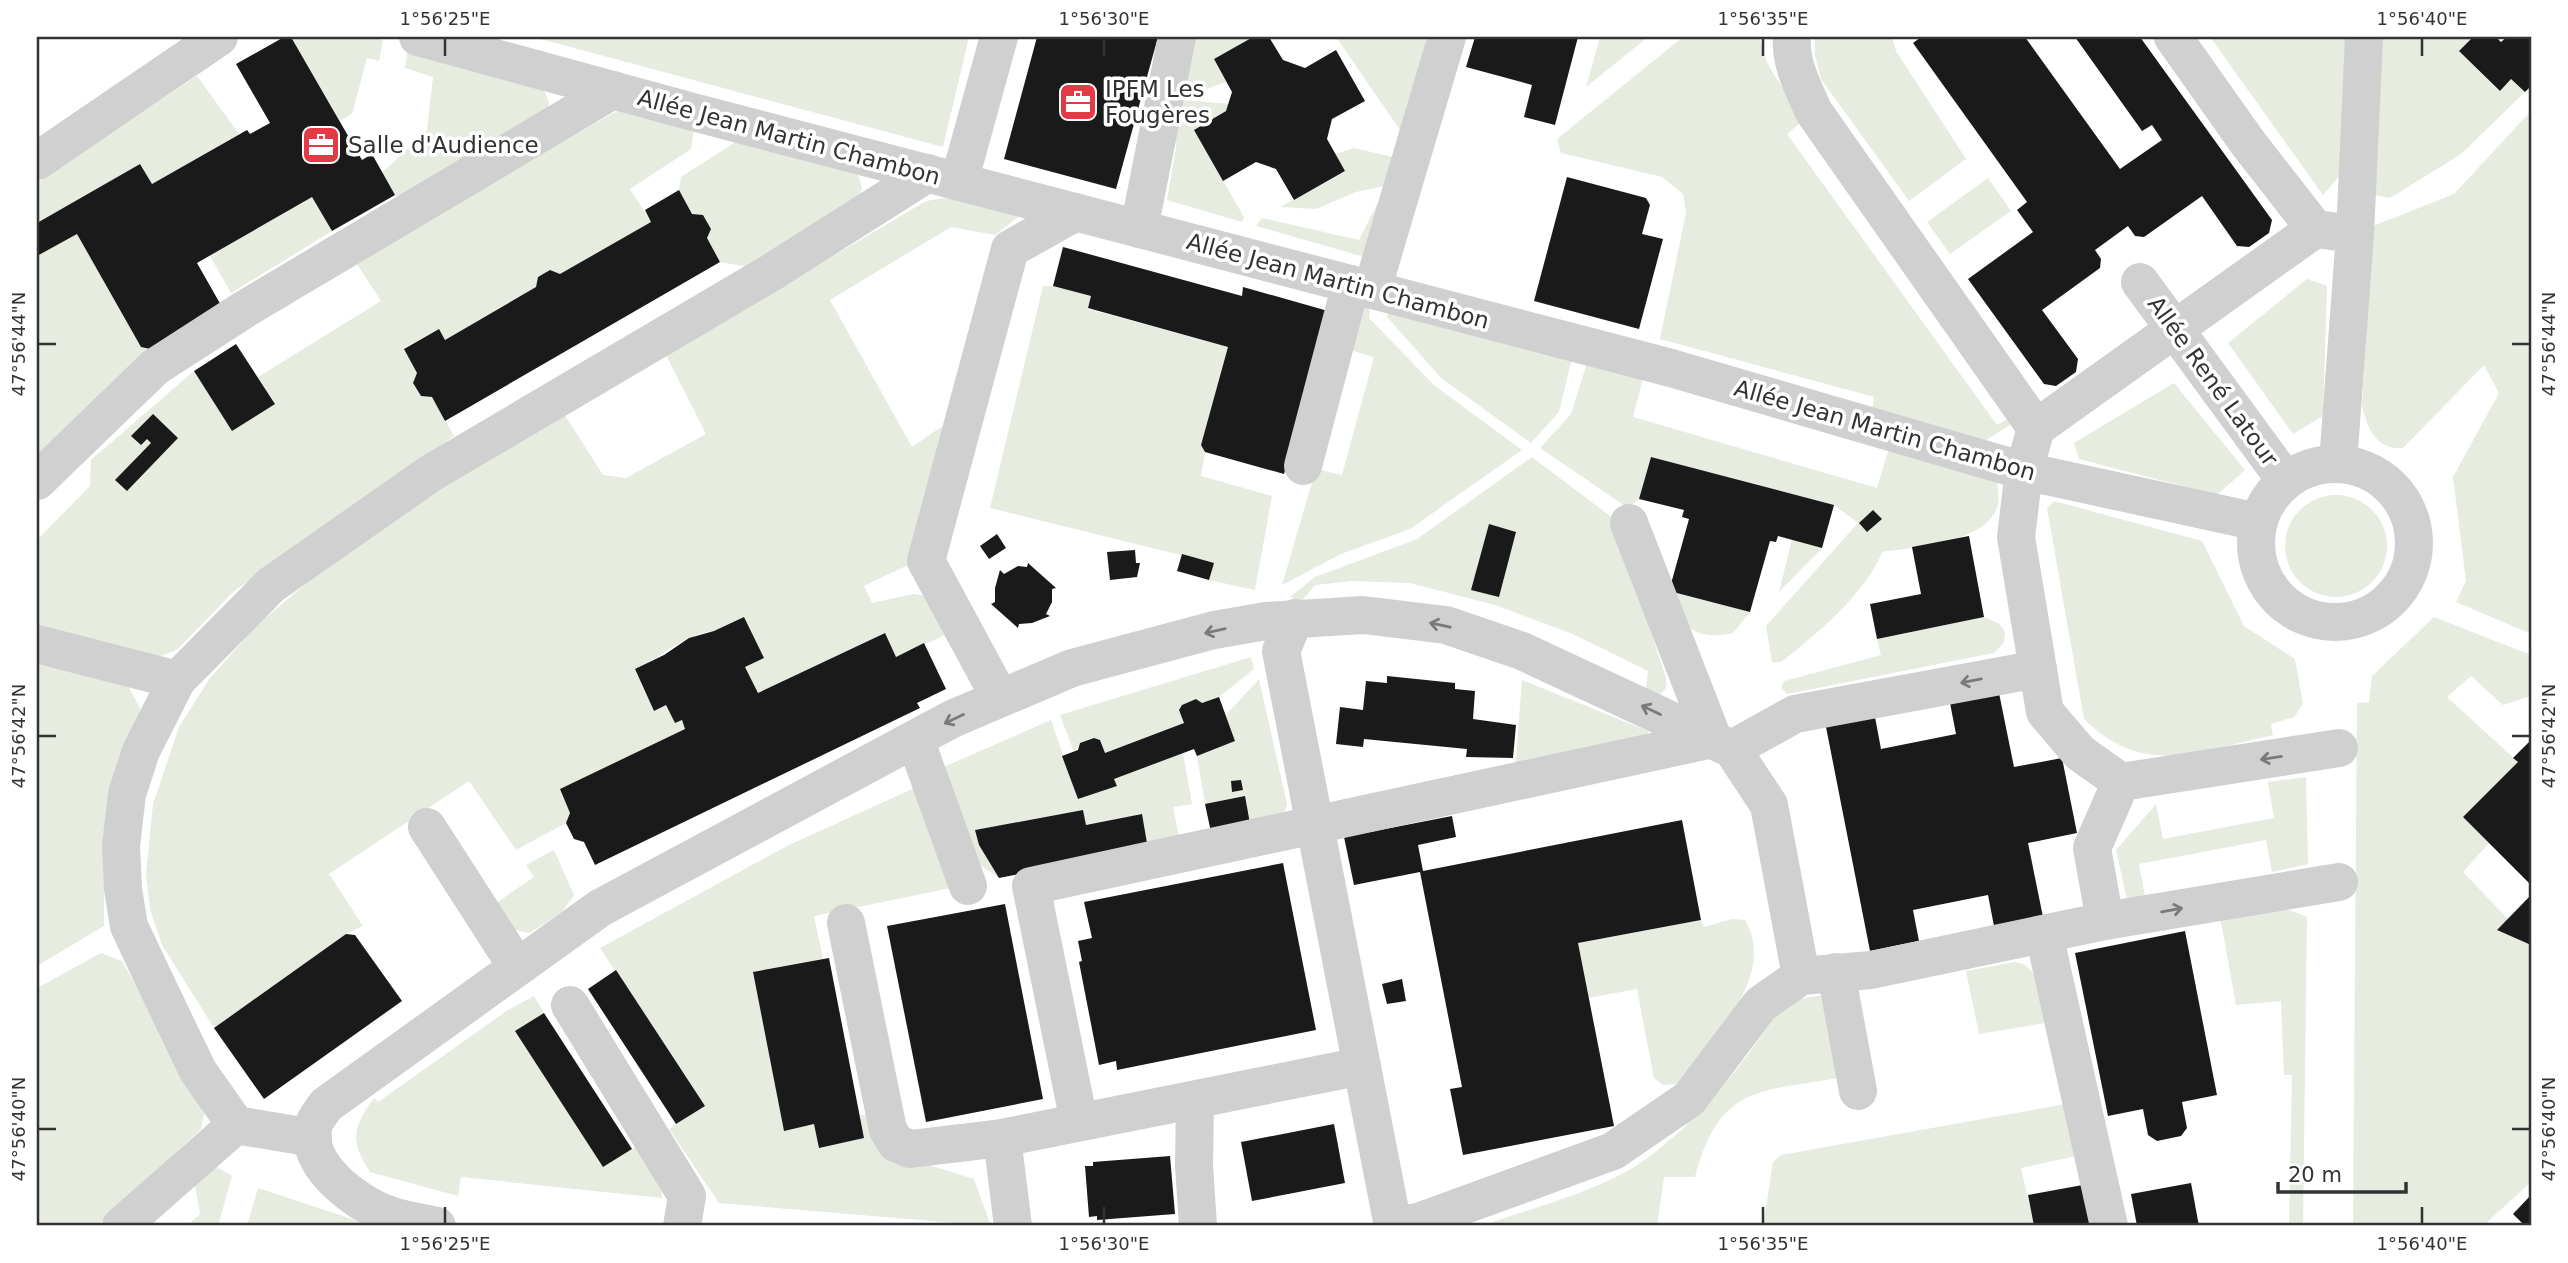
<svg xmlns="http://www.w3.org/2000/svg" width="2568" height="1263" viewBox="0 0 2568 1263" font-family="'DejaVu Sans',sans-serif">
	<rect width="100%" height="100%" fill="#fff"/>
	<g fill="#e6ecdf">
		<path d="M291,37H368L383,40L379,61L367,58L352,114L340,121Z"/>
		<path d="M533,37H969L943,147Z"/>
		<path d="M1193,37H1253L1214,59L1226,82L1204,90L1179,86Z"/>
		<path d="M1336,37H1431L1405,137Z"/>
		<path d="M1600,37H1648L1586,87Z"/>
		<path d="M1683,37H1760C1762,66 1789,95 1806,118L1787,134L1997,425L2013,416L2016,421L1985,441L1872,410L1874,397L1660,339L1686,213L1683,194L1662,177L1561,153L1557,139Z"/>
		<path d="M1815,37H1892L1896,51L1966,159L1909,201L1821,79L1815,56Z"/>
		<path d="M2210,37H2349L2342,173L2323,195Z"/>
		<path d="M2380,37H2473L2460,51L2499,91L2511,79L2525,92L2461,154L2390,198L2374,195Z"/>
		<path d="M408,47L542,85L549,103L547,116L404,200L395,195L382,173L427,130L433,77L405,68Z"/>
		<path d="M197,76L239,134L152,184L140,164L37,223V183Z"/>
		<path d="M1175,99L1229,104L1226,111L1194,130L1244,217L1242,222L1167,200L1176,148Z"/>
		<path d="M621,109L694,128L691,149L630,189L651,222L560,274L550,270L538,277L536,287L445,340L438,329L404,348L417,373L413,383L421,396L432,397L454,436L233,592L178,649L159,657L37,630V540L90,486L91,460L194,371L232,430L275,403L258,377L381,301L353,258Z"/>
		<path d="M2531,111V634L2456,602L2466,581L2453,477L2499,393L2484,365L2403,448C2377,451 2367,428 2362,406L2373,226L2454,194Z"/>
		<path d="M742,138L857,171L862,188L856,205L748,267L720,262L707,238L711,228L703,215L692,214L679,190L681,177Z"/>
		<path d="M1354,148L1397,158L1389,185L1356,192L1316,209L1280,207L1345,172L1335,154Z"/>
		<path d="M1988,178L2011,211L1950,254L1927,222Z"/>
		<path d="M957,196L1018,217L995,235L951,227L830,300L912,447L941,427L949,440L912,563L864,586L872,603L913,594L928,596L945,635L896,657L884,633L758,693L745,667L763,658L714,631C684,634 661,657 635,670L654,711L666,705L675,723L682,720L685,729L560,789L570,813L566,823L516,850L469,781L329,874L363,926L346,934L214,1028L162,945L150,909L146,874L153,804L179,727L210,678L257,625L385,517L561,409L603,475L626,478L706,434L664,351L810,270L926,201Z"/>
		<path d="M312,197L332,231L231,293L210,256Z"/>
		<path d="M1378,202L1386,205L1375,246L1361,256L1256,226L1262,218L1359,240Z"/>
		<path d="M77,234L141,347L150,349L37,462V256Z"/>
		<path d="M2307,279L2327,286L2323,416L2293,434L2228,343Z"/>
		<path d="M1043,286H1053L1091,296L1088,309L1228,347L1201,445L1205,452L1201,476L1272,496L1255,590L1209,580L1213,563L990,508Z"/>
		<path d="M1358,303L1370,307L1369,318L1435,386L1522,450L1410,529L1341,554L1282,585L1316,469L1342,475L1374,357L1347,349Z"/>
		<path d="M1389,311L1572,358L1559,412L1531,443L1441,378L1387,317Z"/>
		<path d="M1588,360L1644,375L1633,417L1877,488L1890,445L1997,481C1998,488 1999,497 1998,504C1990,543 1913,547 1882,552C1867,592 1815,636 1781,662H1772L1766,626L1858,523L1834,505L1651,457L1639,499L1628,508L1540,448L1571,414Z"/>
		<path d="M2174,383L2245,470L2217,495L2079,459L2074,443Z"/>
		<path d="M1532,457L1614,519L1666,678V688L1660,695L1646,690L1648,671L1573,634L1495,605L1410,583L1352,581L1315,585L1301,602L1290,597L1315,577L1417,539Z"/>
		<circle cx="2336" cy="546" r="51"/>
		<path d="M2054,501L2202,541L2244,626L2295,659L2303,704L2294,717L2271,724L2273,735C2200,751 2145,779 2084,719L2047,508Z"/>
		<path d="M1792,539L1822,548L1779,592Z"/>
		<path d="M1669,591L1750,612L1733,633C1694,641 1681,627 1669,591Z"/>
		<path d="M1984,617L1998,623L2005,632L2004,642L1994,653L1787,694L1781,688L1784,681L1881,655L1877,639Z"/>
		<path d="M2434,617L2531,655V696L2503,705L2471,676L2447,697L2518,762L2463,817L2489,843L2463,872L2508,919L2497,930L2531,945V1182L2483,1226H2353L2357,703L2369,702L2372,676Z"/>
		<path d="M1251,657L1254,669L1219,697L1202,703L1196,699L1182,705L1179,710L1184,723L1105,753L1100,740L1094,738L1080,743L1074,752L1060,715Z"/>
		<path d="M37,658L128,686L141,710L104,877V926L37,966Z"/>
		<path d="M1259,679L1287,804L1283,817L1251,829L1205,804L1197,756L1235,741L1226,715Z"/>
		<path d="M1522,680L1648,731V748L1515,771Z"/>
		<path d="M1051,720L1078,799L1117,786L1114,779L1183,753L1192,804L1173,807L1180,842L1148,849L1141,814L1086,825L1083,810L976,830L979,845L999,878L977,863L937,770Z"/>
		<path d="M2306,777L2308,864L2272,872L2266,840L2139,864L2145,896L2127,900L2116,850L2156,804L2163,839L2274,818L2268,782Z"/>
		<path d="M921,785L951,888L814,916L823,959L753,973L784,1130L814,1124L820,1147L864,1138L860,1115L873,1114L913,1160L974,1179L991,1226L719,1203L669,1129L704,1106L600,948L789,845Z"/>
		<path d="M554,850L574,895L562,912L530,933L509,929L493,905L534,877L526,865Z"/>
		<path d="M2266,910H2289L2307,917L2303,1226H2289L2292,1075H2284L2281,1001L2236,1005L2220,917Z"/>
		<path d="M1732,919L1745,920C1779,978 1708,1042 1676,1084L1663,1085L1654,1078L1637,989L1588,998L1578,943L1701,920L1704,927Z"/>
		<path d="M101,953L122,961L205,1109L201,1129L97,1226H37V988Z"/>
		<path d="M2015,962C2042,966 2041,1000 2046,1023L1979,1034L1966,971Z"/>
		<path d="M1824,995L1838,1078C1756,1092 1719,1087 1695,1177H1664L1657,1226H1482C1533,1207 1602,1191 1646,1159C1702,1118 1740,1068 1778,1012L1791,1000Z"/>
		<path d="M534,996L544,1013L516,1031L603,1167L639,1145L661,1184L662,1198L461,1177L458,1196L370,1172C350,1141 352,1128 374,1098L378,1102L508,1010Z"/>
		<path d="M2071,1103L2081,1155L2021,1168L2034,1226H1763L1773,1162L1781,1155Z"/>
		<path d="M212,1164L232,1176L218,1226H187L200,1214L194,1179Z"/>
		<path d="M258,1188L373,1226H247Z"/>
	</g>
	<g fill="#1a1a1a">
		<path d="M284,37H291L362,160L372,154L395,195L332,231L312,197L197,263L222,307L150,349L141,347L77,234L37,256V223L140,164L152,184L247,130L250,134L270,123L236,64Z"/>
		<path d="M1037,37H1158L1116,189L1004,159Z"/>
		<path d="M1253,37H1269L1283,60L1305,68L1336,50L1365,101L1332,119L1327,139L1345,171L1294,200L1276,169L1256,162L1223,181L1194,130L1226,111L1232,92L1214,59Z"/>
		<path d="M1475,37H1578L1555,125L1524,117L1532,85L1466,67Z"/>
		<path d="M1921,37H2025L2120,169L2162,140L2152,125L2142,131L2075,37H2140L2272,220L2269,233L2249,247L2237,246L2202,196L2144,237L2135,236L2128,226L2095,250L2101,259L2100,268L2042,310L2078,359L2076,372L2056,386L2044,384L1968,279L2033,232L2017,210L2027,202L1913,43Z"/>
		<path d="M2473,37H2496L2501,42L2507,37H2531V86L2525,92L2511,79L2500,91L2459,51Z"/>
		<path d="M1567,177L1646,198L1650,205L1642,234L1663,239L1639,329L1534,301Z"/>
		<path d="M679,190L692,214L703,215L711,229L707,238L720,262L445,421L432,397L421,396L413,383L417,373L404,349L439,329L445,340L536,287L538,277L550,270L560,274L651,222L645,210Z"/>
		<path d="M1063,247L1242,296L1243,287L1328,311L1284,474L1205,452L1201,445L1228,347L1088,308L1091,296L1053,286Z"/>
		<path d="M236,344L275,404L232,431L194,371Z"/>
		<path d="M153,414L178,438L127,491L115,480L151,443L147,439L141,445L131,436Z"/>
		<path d="M1651,457L1834,505L1822,548L1778,536L1776,542L1770,541L1750,612L1669,591L1689,519L1682,517L1684,510L1639,499Z"/>
		<path d="M1873,510L1882,519L1867,532L1859,523Z"/>
		<path d="M1489,524L1516,532L1499,597L1471,590Z"/>
		<path d="M997,534L1006,548L989,559L980,546Z"/>
		<path d="M1969,536L1984,617L1877,639L1870,604L1921,594L1912,547Z"/>
		<path d="M1135,550L1136,563H1140L1137,577L1110,580L1107,552Z"/>
		<path d="M1182,554L1214,563L1209,580L1177,571Z"/>
		<path d="M1028,563L1056,588L1052,589V602L1046,614L1050,616L1032,623L1019,624L1018,628L991,604L995,602V588L1000,570L1004,574L1018,566L1027,567Z"/>
		<path d="M744,617L764,658L745,667L758,693L885,633L896,657L924,643L946,689L917,703L920,708L595,865L584,842L574,839L566,823L570,813L560,789L685,729L682,720L675,723L666,705L654,711L635,669L664,655L689,638L714,631Z"/>
		<path d="M1387,676L1455,683V689L1475,691L1473,719L1516,725L1513,758L1466,757L1467,749L1364,739L1363,747L1336,744L1340,707L1363,710L1366,681L1387,683Z"/>
		<path d="M1999,693L2014,767L2062,758L2077,833L2028,843L2043,917L1994,926L1988,895L1913,910L1919,941L1870,951L1826,727L1875,717L1881,749L1956,734L1950,703Z"/>
		<path d="M1219,697L1235,741L1197,756L1194,749L1114,779L1117,786L1078,799L1062,756L1078,750L1080,743L1094,738L1100,740L1105,753L1184,723L1179,710L1182,705L1196,699L1202,703Z"/>
		<path d="M2531,740V885L2463,817L2518,762L2513,758Z"/>
		<path d="M1241,780L1243,790L1232,792L1231,781Z"/>
		<path d="M1245,796L1251,829L1212,837L1205,804Z"/>
		<path d="M1083,810L1086,825L1142,814L1148,849L999,878L979,845L975,830Z"/>
		<path d="M1452,816L1456,837L1418,845L1423,871L1682,820L1701,920L1578,943L1614,1126L1463,1155L1450,1089L1462,1087L1420,872L1354,885L1344,837Z"/>
		<path d="M1283,863L1316,1030L1117,1070L1116,1061L1099,1065L1079,962L1082,961L1078,941L1092,938L1084,902Z"/>
		<path d="M2531,895V945L2497,930Z"/>
		<path d="M1005,904L1043,1099L926,1122L887,926Z"/>
		<path d="M2185,931L2217,1095L2182,1102L2187,1128L2181,1136L2157,1141L2148,1135L2143,1109L2108,1116L2075,953Z"/>
		<path d="M346,934L355,935L402,1001L264,1099L214,1028Z"/>
		<path d="M829,958L864,1138L819,1148L814,1124L784,1131L753,972Z"/>
		<path d="M616,970L705,1106L676,1124L588,989Z"/>
		<path d="M1402,979L1406,1001L1387,1004L1382,984Z"/>
		<path d="M544,1013L632,1149L603,1167L515,1031Z"/>
		<path d="M1334,1124L1345,1183L1252,1201L1241,1142Z"/>
		<path d="M1170,1156L1175,1214L1097,1220V1216L1089,1217L1085,1166H1093V1162Z"/>
		<path d="M2191,1183L2199,1226H2137L2131,1194Z"/>
		<path d="M2088,1184L2096,1226H2034L2028,1195Z"/>
		<path d="M2531,1195V1226H2525L2513,1214Z"/>
	</g>
	<g fill="none" stroke-linecap="round" stroke-linejoin="round">
		<g stroke="#d0d0d0" stroke-width="38">
			<path d="M418,37L693,112L1671,368L2024,471L2258,522"/>
			<path d="M1792,37C1790,64 1803,87 1814,112L2036,428L2024,471L2016,537L2045,712L2080,753L2121,782L2339,748"/>
			<path d="M2173,37L2248,143L2315,229L2355,234L2338,463"/>
			<path d="M37,161L219,37"/>
			<path d="M959,182L999,37"/>
			<path d="M1139,229L1177,37"/>
			<path d="M2355,234L2364,37"/>
			<path d="M2140,282L2286,481"/>
			<path d="M1372,290L1447,37"/>
			<path d="M2036,428L2315,229"/>
			<circle cx="2335" cy="543" r="79"/>
			<path d="M1303,466L1351,284"/>
			<path d="M37,481L155,367L245,309L613,90"/>
			<path d="M1629,523L1713,739"/>
			<path d="M1295,618L1281,651L1393,1226"/>
			<path d="M37,644L177,680"/>
			<path d="M1000,698L926,561L1010,249L1076,212"/>
			<path d="M915,739L968,886"/>
			<path d="M1732,749L1795,714L2038,669"/>
			<path d="M427,827L517,967"/>
			<path d="M2105,921L2092,848L2121,782"/>
			<path d="M846,923L888,1130L896,1143L910,1149L1002,1138L1362,1066"/>
			<path d="M2044,934L2109,1226"/>
			<path d="M1836,972L1858,1091"/>
			<path d="M570,1005L687,1196L682,1226"/>
			<path d="M1195,1102L1194,1165L1198,1226"/>
			<path d="M1079,1122L1031,886L1713,739"/>
			<path d="M313,1138L236,1125L198,1071L152,975L129,926L123,889L121,846L127,794L141,751L177,680L271,585L431,473L772,272L928,173"/>
			<path d="M1002,1138L1013,1226"/>
			<path d="M121,1226L236,1125"/>
			<path d="M437,1226C420,1222 400,1220 384,1213C354,1201 302,1163 314,1124C316,1118 322,1111 326,1105L600,908L952,719L1072,668L1214,630L1266,621L1363,615L1446,625L1522,651L1732,749L1769,805L1801,976"/>
			<path d="M1395,1226L1418,1222L1613,1151L1689,1099L1761,1004L1801,976L1871,970L2105,921L2339,882"/>
		</g>
	</g>
	<defs><path id="oneway-shaft" d="M-6 0H5M1.5-3L5.5 0L1.5 3" fill="none" stroke-width="1.6" stroke-linecap="round" stroke-linejoin="round" transform="scale(1.75)"/></defs>
	<g stroke="#7a7a7a">
		<use href="#oneway-shaft" transform="translate(1440 625) rotate(-168)"/>
		<use href="#oneway-shaft" transform="translate(1215 631) rotate(167)"/>
		<use href="#oneway-shaft" transform="translate(1971 681) rotate(169)"/>
		<use href="#oneway-shaft" transform="translate(1651 710) rotate(-155)"/>
		<use href="#oneway-shaft" transform="translate(954 719) rotate(155)"/>
		<use href="#oneway-shaft" transform="translate(2271 758) rotate(171)"/>
		<use href="#oneway-shaft" transform="translate(2172 910) rotate(-10)"/>
	</g>
	<path fill="none" stroke="#333" stroke-width="2.5" d="M445,38V56M1104,38V56M1763,38V56M2422,38V56M38,344H56M2512,344H2530M38,736H56M2512,736H2530M38,1129H56M2512,1129H2530M445,1207V1224M1104,1207V1224M1763,1207V1224M2422,1207V1224"/>
	<defs>
		<symbol id="office-square" viewBox="-11 -11 22 22"><rect x="-9" y="-9" width="18" height="18" rx="4" fill="#e63946" stroke="#fff"/><path d="M-6-3h4V-5.5h4V-3h4V5H-6ZM-1-4.5V-3h2v-1.5ZM-6 0V1H6V0Z" fill="#fff"/></symbol>
	</defs>
	<g fill-rule="evenodd">
		<use href="#office-square" x="1056" y="80" width="44" height="44"/>
		<use href="#office-square" x="299" y="123" width="44" height="44"/>
	</g>
	<g text-anchor="middle" dominant-baseline="central" stroke-width="7" stroke-linejoin="round" paint-order="stroke">
		<g font-size="23" fill="#333" stroke="#fff" text-anchor="start">
			<text x="1105" y="89">IPFM Les<tspan x="1105" dy="26">Fougères</tspan></text>
			<text x="348" y="145">Salle d'Audience</text>
		</g>
		<g font-size="23" fill="#333" stroke="#fff">
			<text transform="translate(789 137) rotate(15)">Allée Jean Martin Chambon</text>
			<text transform="translate(1338 281) rotate(15)">Allée Jean Martin Chambon</text>
			<text transform="translate(2213 381) rotate(54)">Allée René Latour</text>
			<text transform="translate(1885 430) rotate(16)">Allée Jean Martin Chambon</text>
		</g>
	</g>
	<rect width="2568" height="1263" fill="none" stroke="#ffffff" stroke-width="77"/>
	<path d="M2278 1182v10h128v-10" fill="none" stroke="#333333" stroke-width="3.5"/>
	<text x="2288" y="1182" font-size="21" fill="#333333" stroke="#ffffff" stroke-width="5" paint-order="stroke">20 m</text>
	<rect x="38" y="38" width="2492" height="1186" fill="none" stroke="#333" stroke-width="2.5"/>
	<g font-size="18" text-anchor="middle" fill="#333">
		<text x="445" y="25">1°56'25"E</text>
		<text x="1104" y="25">1°56'30"E</text>
		<text x="1763" y="25">1°56'35"E</text>
		<text x="2422" y="25">1°56'40"E</text>
		<text transform="translate(19 344) rotate(-90)" y="6">47°56'44"N</text>
		<text transform="translate(2549 344) rotate(-90)" y="6">47°56'44"N</text>
		<text transform="translate(19 736) rotate(-90)" y="6">47°56'42"N</text>
		<text transform="translate(2549 736) rotate(-90)" y="6">47°56'42"N</text>
		<text transform="translate(19 1129) rotate(-90)" y="6">47°56'40"N</text>
		<text transform="translate(2549 1129) rotate(-90)" y="6">47°56'40"N</text>
		<text x="445" y="1250">1°56'25"E</text>
		<text x="1104" y="1250">1°56'30"E</text>
		<text x="1763" y="1250">1°56'35"E</text>
		<text x="2422" y="1250">1°56'40"E</text>
	</g>
</svg>
